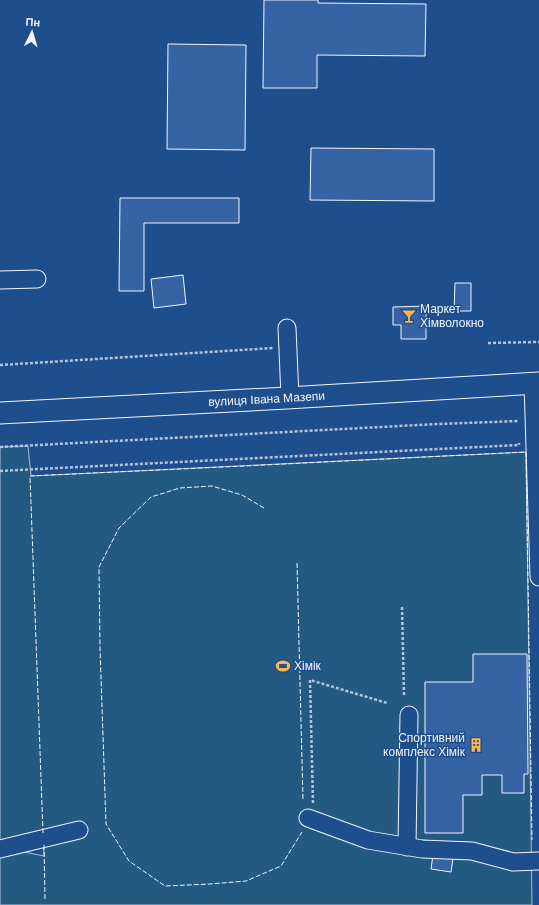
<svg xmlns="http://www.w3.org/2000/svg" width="539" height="905" viewBox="0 0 539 905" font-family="'DM Sans',sans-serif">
	<rect width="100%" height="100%" fill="#1f4e8c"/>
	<path fill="#245a82" stroke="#a8bbd7" d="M28,446L31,476L526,452L532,905H0V853L14,850L44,856L43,839L0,849V447Z"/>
	<g fill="#3563a3" stroke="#f2f6ff">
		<path d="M264,0H318V3L426,4L425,56L317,55V88H263Z"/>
		<path d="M168,44L246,45L245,150L167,149Z"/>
		<path d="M311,148L434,149V201L310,200Z"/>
		<path d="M120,198H239V223H144V291H119Z"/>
		<path d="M183,275L186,304L154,308L151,279Z"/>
		<path d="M455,283H471V311H454Z"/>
		<path d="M426,306V339H401V325H393V307Z"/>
		<path d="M473,654H527L528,774H524V793H502V775H482V795H463V833H425V682H473Z"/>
		<path d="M433,855L453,858L451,872L431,869Z"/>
	</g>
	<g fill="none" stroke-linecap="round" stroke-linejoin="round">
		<defs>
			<g id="minor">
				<path d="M0,280L37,279"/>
				<path d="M287,328L290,397"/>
				<path d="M533,383L539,577"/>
				<path d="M308,818L368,840L422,849L472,851L513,862L539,861"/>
				<path d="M407,847L409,715"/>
				<path d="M0,849L79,830"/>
			</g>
			<g id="major">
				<path id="s1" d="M0,413L287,398L539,383"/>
			</g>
		</defs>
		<use href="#minor" stroke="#f2f6ff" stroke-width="19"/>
		<use href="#major" stroke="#f2f6ff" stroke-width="23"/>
		<g stroke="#b3c4dc" stroke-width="2.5" stroke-dasharray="3 2" stroke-linecap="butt">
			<path d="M488,343L539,342"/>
			<path d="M0,365L273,348"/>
			<path d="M0,447L438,424L519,421"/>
			<path d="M0,471L519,445V443"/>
			<path d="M402,607L404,695"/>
			<path d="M313,803L310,680L387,703"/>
		</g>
		<use href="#minor" stroke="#1f4e8c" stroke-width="17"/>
		<use href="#major" stroke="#1f4e8c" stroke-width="21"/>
		<g stroke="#f2f6ff" stroke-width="1" stroke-dasharray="5 2" stroke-linecap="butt">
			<path d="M264,508L242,495L212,486L180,488L151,497L119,528L99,567L100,648L106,824L129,861L165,886L210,884L246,881L281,866L302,832"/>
			<path d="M297,563L303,800"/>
			<path d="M43,833L30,476L244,466L526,452L532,840"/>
			<path d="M44,845L45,899"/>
		</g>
	</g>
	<defs>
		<symbol id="bar-bare" viewBox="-9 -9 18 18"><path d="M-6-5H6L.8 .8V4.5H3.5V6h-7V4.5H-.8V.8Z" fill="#ffb74d" stroke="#1f4e8c" stroke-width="2.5" paint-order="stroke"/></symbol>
		<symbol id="stadium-bare" viewBox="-9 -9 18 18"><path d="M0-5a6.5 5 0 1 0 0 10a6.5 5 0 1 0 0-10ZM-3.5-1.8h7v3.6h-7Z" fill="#ffb74d" stroke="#1f4e8c" stroke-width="2.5" paint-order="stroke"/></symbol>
		<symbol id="building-bare" viewBox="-9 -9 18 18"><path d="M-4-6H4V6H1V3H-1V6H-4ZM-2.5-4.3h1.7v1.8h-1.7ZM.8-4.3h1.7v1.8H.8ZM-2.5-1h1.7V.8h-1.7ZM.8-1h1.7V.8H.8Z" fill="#ffb74d" stroke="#1f4e8c" stroke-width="2.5" paint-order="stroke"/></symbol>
	</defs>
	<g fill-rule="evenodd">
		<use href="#bar-bare" x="399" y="306" width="20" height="20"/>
		<use href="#stadium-bare" x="273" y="656" width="20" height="20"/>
		<use href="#building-bare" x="466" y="735" width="20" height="20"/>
	</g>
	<g text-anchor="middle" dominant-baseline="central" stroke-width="3" stroke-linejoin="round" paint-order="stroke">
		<g font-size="12" fill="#f2f6ff" stroke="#1f4e8c" text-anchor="start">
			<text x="420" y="309">Маркет<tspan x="420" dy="14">Хімволокно</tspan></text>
			<text x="294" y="666">Хімік</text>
			<text x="465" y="738" text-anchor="end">Спортивний<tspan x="465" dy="14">комплекс Хімік</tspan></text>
		</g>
		<g font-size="12" fill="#f2f6ff" stroke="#1f4e8c">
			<text stroke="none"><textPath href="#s1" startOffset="267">вулиця Івана Мазепи</textPath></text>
		</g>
	</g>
	<g transform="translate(32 32) rotate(5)" stroke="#1f4e8c" stroke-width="3" paint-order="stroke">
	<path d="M0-3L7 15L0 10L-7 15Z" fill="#f2f6ff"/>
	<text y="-6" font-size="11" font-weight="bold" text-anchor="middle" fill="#f2f6ff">Пн</text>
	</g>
</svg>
